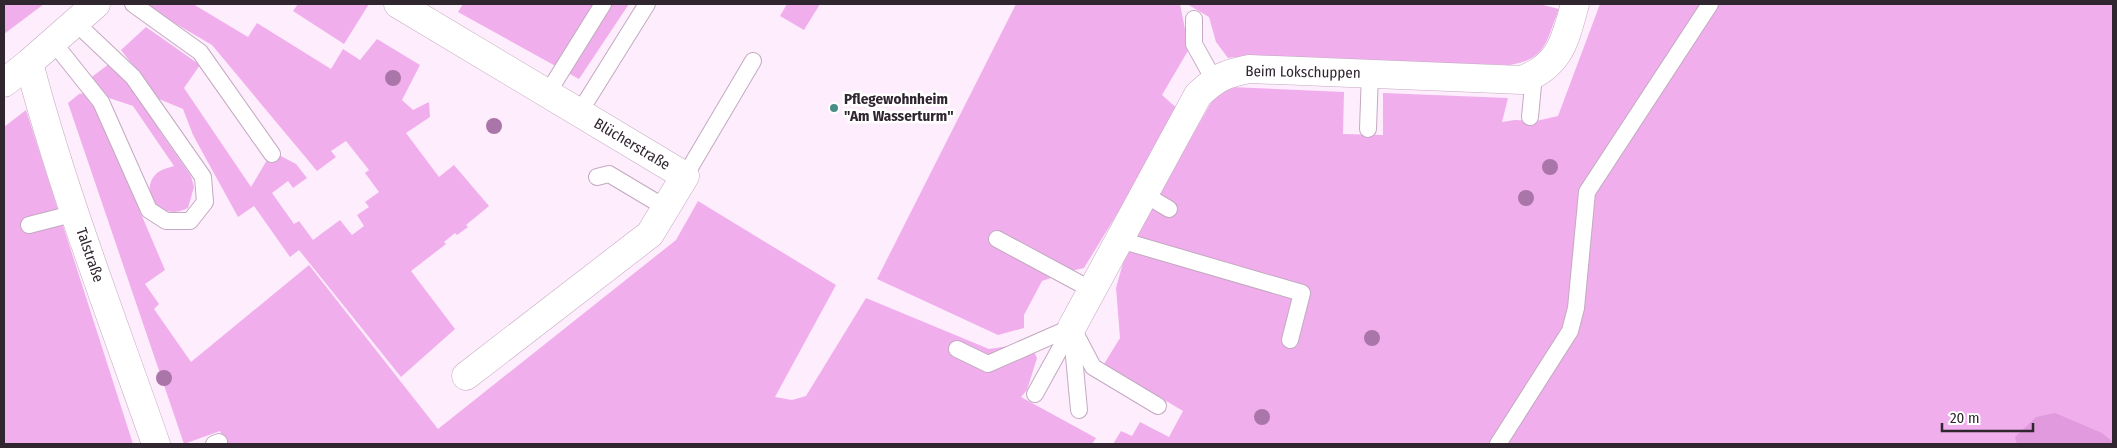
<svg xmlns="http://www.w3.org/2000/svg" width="2117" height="448" viewBox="0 0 2117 448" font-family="'Fira Sans Condensed',sans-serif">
	<rect width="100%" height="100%" fill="#feedfc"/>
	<g fill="#f0afec">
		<path d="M4,4H44L4,34Z"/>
		<path d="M152,4H193L248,37L257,23L331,69L343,49L360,60L377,39L420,65L402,100L413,110L429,102L430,117L406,133L439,177L454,165L489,206L466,225L468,227L457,235L455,233L444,242L446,244L411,271L455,329L401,377L299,250L290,257L254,206L238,217L193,135L183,109L159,99L121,50L146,27L200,65L184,88L251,187L267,160L277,154L296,164L307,178L293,188L288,181L272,193L294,224L299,221L313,240L340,220L352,235L364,226L357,215L369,207L365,202L379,192L365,173L369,170L346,141L331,151L336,157L317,171L212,45L149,8Z"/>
		<path d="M298,4H369L344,44L293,11Z"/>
		<path d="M463,4H629L579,79L458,12Z"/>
		<path d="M787,4H820L804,30L780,16Z"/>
		<path d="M1016,4H1180L1189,49L1162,95L1180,111L1084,268L1071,271L1042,281L1024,315V328L998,335L877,279Z"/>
		<path d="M1187,4H1539L1559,9C1546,41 1547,59 1510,65L1235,57L1228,58L1216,42L1209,17Z"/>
		<path d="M1600,4H2113V444H1113L1121,431L1132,436L1140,422L1169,437L1183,411L1104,364L1120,338L1116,288L1123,263L1139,230L1217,92L1230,87L1344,92L1343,134L1383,135V93L1508,98L1502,122L1515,120L1536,121L1558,116Z"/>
		<path d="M109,64L138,94L161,133L191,176L194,187L188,208C158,223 139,191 156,174C161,169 168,168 174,166L133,106L106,97L89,79Z"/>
		<path d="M89,92L165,270L145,284L159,304L154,309L191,362L309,265L438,429L676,240L698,201L836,285L775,397L792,400L806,396L866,298L989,349L1030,343L1037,358L1027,390L1021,397L1096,438L1092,444H226L220,431L184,444L68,103L79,94Z"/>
		<path d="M26,110L133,444H4V127Z"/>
	</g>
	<path fill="#e19add" d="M2055,413L2102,433L2113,442V444H2017L2015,437L2036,417Z"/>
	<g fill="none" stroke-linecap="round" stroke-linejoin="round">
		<defs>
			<g id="lane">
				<path d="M133,4L200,52L272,154"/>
				<path d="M1194,19V44L1214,80"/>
				<path d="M53,42L101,102L149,210L166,221H190L205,202L203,177L133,77L76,23"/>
				<path d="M547,94L603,4"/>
				<path d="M579,113L647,4"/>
				<path d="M1530,117L1534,75"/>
				<path d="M1368,129L1370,73"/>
				<path d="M685,176L753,61"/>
				<path d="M597,177L609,174L666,208"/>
				<path d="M1144,194L1169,209"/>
				<path d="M29,225L76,213"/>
				<path d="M997,239L1092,290"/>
				<path d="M1120,240L1302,293L1290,340"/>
				<path d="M1072,327L1093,367L1158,406"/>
				<path d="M1072,335L1079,410"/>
				<path d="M957,349L988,364L1072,327"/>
				<path d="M1035,394L1072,327"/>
				<path d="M214,444L219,442"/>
				<path d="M1498,444L1570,331L1576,308L1587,192L1710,4"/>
			</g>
			<g id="street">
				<path d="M398,4L685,176L650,234L466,376"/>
				<path d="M29,63C63,192 112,318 156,444"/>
				<path d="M1072,327L1198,95C1216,78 1224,74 1249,69L1522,80C1561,65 1565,40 1575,4"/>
			</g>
			<path id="secondary" d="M4,83L29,63L96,4"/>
		</defs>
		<use href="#lane" stroke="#c3a9c1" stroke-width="18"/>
		<use href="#street" stroke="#c3a9c1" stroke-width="29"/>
		<use href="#secondary" stroke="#c3a9c1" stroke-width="29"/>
		<use href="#lane" stroke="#fff" stroke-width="16"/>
		<use href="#street" stroke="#fff" stroke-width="28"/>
		<use href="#secondary" stroke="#fff" stroke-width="28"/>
	</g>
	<g fill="#aa75a9">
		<circle cx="393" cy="78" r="8"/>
		<circle cx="494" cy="126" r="8"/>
		<circle cx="1550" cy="167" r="8"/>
		<circle cx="1526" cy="198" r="8"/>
		<circle cx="1372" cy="338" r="8"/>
		<circle cx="164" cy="378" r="8"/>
		<circle cx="1262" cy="417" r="8"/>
	</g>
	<circle fill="#488e87" stroke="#fff" stroke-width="2" cx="834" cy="108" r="5"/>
	<g text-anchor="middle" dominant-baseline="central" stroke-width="5" stroke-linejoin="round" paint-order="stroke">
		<g font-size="15" fill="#302630" stroke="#fff">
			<text transform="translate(1303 72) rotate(1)">Beim Lokschuppen</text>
			<text transform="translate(632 144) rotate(31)">Blücherstraße</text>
			<text transform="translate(90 255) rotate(71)">Talstraße</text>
		</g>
		<g font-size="15" font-weight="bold" fill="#302630" stroke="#fff" text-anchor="start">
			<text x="844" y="99">Pflegewohnheim<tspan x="844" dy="17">"Am Wasserturm"</tspan></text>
		</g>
	</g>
	<rect width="2117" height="448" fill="none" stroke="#302630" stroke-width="10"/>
	<path d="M1942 423v8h91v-8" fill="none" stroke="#302630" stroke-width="2.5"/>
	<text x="1950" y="423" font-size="15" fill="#302630" stroke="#ffffff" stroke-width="4" paint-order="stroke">20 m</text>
</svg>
